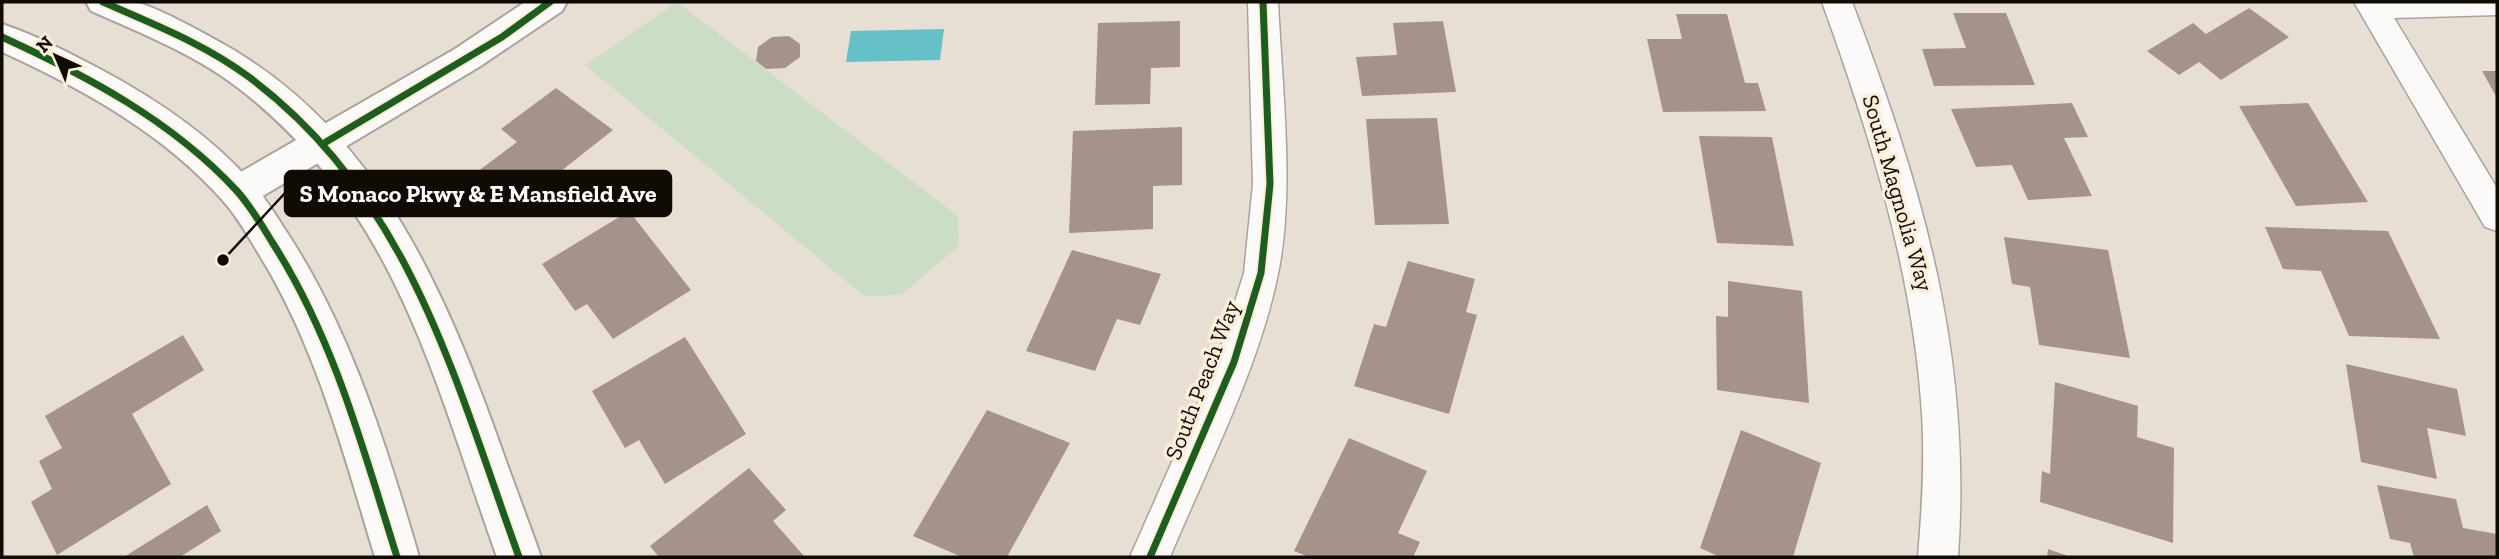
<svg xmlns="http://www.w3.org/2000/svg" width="2499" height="559" viewBox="0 0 2499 559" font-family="'Zilla Slab',serif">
	<rect width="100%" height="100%" fill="#e8dfd4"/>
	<path fill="#cbdec3" d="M677,2L958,216L959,246L901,295L864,296L585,65Z"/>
	<path fill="#65c1c7" d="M944,29L940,60L846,62L851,31Z"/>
	<g fill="#a5938b">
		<path d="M2249,8L2289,37L2221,80L2199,62L2179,75L2147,51L2193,23L2206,34Z"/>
		<path d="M1953,13H2006L2035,85L1934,86L1922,49L1966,48Z"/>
		<path d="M1676,14H1727L1745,83H1758L1766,111L1663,112L1647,39H1682Z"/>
		<path d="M1180,21V67L1151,68L1150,104L1095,105L1098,23Z"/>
		<path d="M1443,21L1456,92L1362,96L1356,57L1397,55L1393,23Z"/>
		<path d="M789,36L800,44V57L785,68L766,69L756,61L758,47L772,37Z"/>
		<path d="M2482,71H2497V98Z"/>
		<path d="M556,88L613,130L518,205L477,172L517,142L501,129Z"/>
		<path d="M2072,103L2088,137L2064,138L2092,196L2028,200L2012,165L1976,167L1951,109Z"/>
		<path d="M2308,103L2368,202L2296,206L2239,106Z"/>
		<path d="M1437,118L1449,224L1375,225L1366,119Z"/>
		<path d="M1182,127V185L1153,186V229L1069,233L1073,131Z"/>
		<path d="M1699,136L1772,137L1794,246L1717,243Z"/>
		<path d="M629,211L691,290L613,339L587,304L575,311L542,264Z"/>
		<path d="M2265,227L2388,231L2440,339L2349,336L2321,271L2283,269Z"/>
		<path d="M2004,237L2108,250L2130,358L2039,345L2030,287L2012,284Z"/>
		<path d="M1072,250L1161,274L1140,325L1117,319L1095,371L1026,351Z"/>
		<path d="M1408,261L1475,279L1466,312L1477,315L1449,414L1354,386L1374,324L1386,327Z"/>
		<path d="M1728,281L1802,291L1809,403L1717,390L1716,316L1728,317Z"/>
		<path d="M183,335L204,370L132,414L171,484L57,555L31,502L52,489L39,461L62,448L45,416Z"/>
		<path d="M685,337L746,434L665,484L639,440L625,448L592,391Z"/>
		<path d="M2346,364L2457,389L2466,436L2427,428L2437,479L2361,462Z"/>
		<path d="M2055,382L2138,406L2137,437L2174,448L2173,543L2040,502L2042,471L2050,474Z"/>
		<path d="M987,410L1070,443L1007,557H962L913,536Z"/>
		<path d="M1741,430L1821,463L1793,557H1720L1700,548Z"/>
		<path d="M1349,438L1427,471L1398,533L1420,542L1413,557H1309L1294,551Z"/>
		<path d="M749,468L786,510L773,521L805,557H659L650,546Z"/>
		<path d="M2377,485L2456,499L2463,528L2497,534V557H2414L2410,543L2390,539Z"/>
		<path d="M207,505L221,531L180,557H124Z"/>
		<path d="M2048,549L2071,557H2047Z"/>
	</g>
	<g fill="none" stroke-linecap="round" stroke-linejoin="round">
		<defs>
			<g id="minor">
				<path d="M1248,2H1278C1282,87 1295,191 1278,274C1259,368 1207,468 1170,557H1130L1216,362L1244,273L1253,184Z"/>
				<path d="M1822,2H1852C1923,189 1972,354 1958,557H1918C1922,509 1925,462 1922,414C1913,271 1870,135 1822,2Z"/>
				<path d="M2354,2H2497V15L2394,18L2497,188V231L2485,227Z"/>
			</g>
			<path id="tertiary" d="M525,2H567L562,11L479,67L251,203L238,207L225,203L220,192L225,181L455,49Z"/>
			<g id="secondary">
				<path d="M86,2C101,1 119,0 134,2C155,6 196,29 216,40C375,126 443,285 501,447C514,484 528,520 541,557H497C433,378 397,210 237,87C194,54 141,33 91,11Z"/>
				<path d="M2,24C35,35 67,52 98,68C154,98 209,134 251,182C265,197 276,216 288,234C351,331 387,447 419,557H375C343,452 316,345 257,251C247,234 237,217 225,203C165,134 83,89 2,52Z"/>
			</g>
		</defs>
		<use href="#minor" stroke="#aaa39a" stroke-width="3"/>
		<use href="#tertiary" stroke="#aaa39a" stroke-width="4"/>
		<use href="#secondary" stroke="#aaa39a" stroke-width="4"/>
		<use href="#minor" fill="#fcfaf9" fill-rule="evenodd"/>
		<use href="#tertiary" fill="#fcfaf9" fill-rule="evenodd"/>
		<use href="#secondary" fill="#fcfaf9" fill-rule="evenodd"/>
		<defs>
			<g id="cycleway">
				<path d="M103,2C153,24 205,44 249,77C410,197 454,378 519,557"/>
				<path d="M2,37C87,76 171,120 236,190C250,205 261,224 272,242C334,338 363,449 397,557"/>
				<path d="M326,142L502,37L550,2"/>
				<path d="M1150,557L1234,362L1261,273L1270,184L1263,2"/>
			</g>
		</defs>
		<use href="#cycleway" stroke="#fdeed9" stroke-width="11"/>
		<use href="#cycleway" stroke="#1b5e20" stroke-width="7"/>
	</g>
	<g text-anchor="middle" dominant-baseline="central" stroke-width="7" stroke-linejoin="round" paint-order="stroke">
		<g font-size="23" fill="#100b05" stroke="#fdeed9">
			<text transform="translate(1898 193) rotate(74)">South Magnolia Way</text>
			<text transform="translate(1202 380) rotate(-69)">South Peach Way</text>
		</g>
	</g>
	<path fill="none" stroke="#100b05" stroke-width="2.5" d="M223 260L285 193"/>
	<circle fill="#100b05" stroke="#fdeed9" stroke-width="2.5" cx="223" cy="260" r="7"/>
	<rect fill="#100b05" stroke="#100b05" stroke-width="2.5" x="285" y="171" width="386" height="45" rx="7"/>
	<g font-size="24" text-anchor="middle" font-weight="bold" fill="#fff">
		<text x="478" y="202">S Monaco Pkwy &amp; E Mansfield Ave</text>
	</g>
	<rect width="2499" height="559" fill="none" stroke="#100b05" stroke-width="7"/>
	<g transform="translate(56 56) rotate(316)" stroke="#fdeed9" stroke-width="5" paint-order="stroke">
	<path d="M0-5L12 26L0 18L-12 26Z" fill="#100b05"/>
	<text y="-10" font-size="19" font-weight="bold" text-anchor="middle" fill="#100b05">N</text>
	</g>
</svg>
